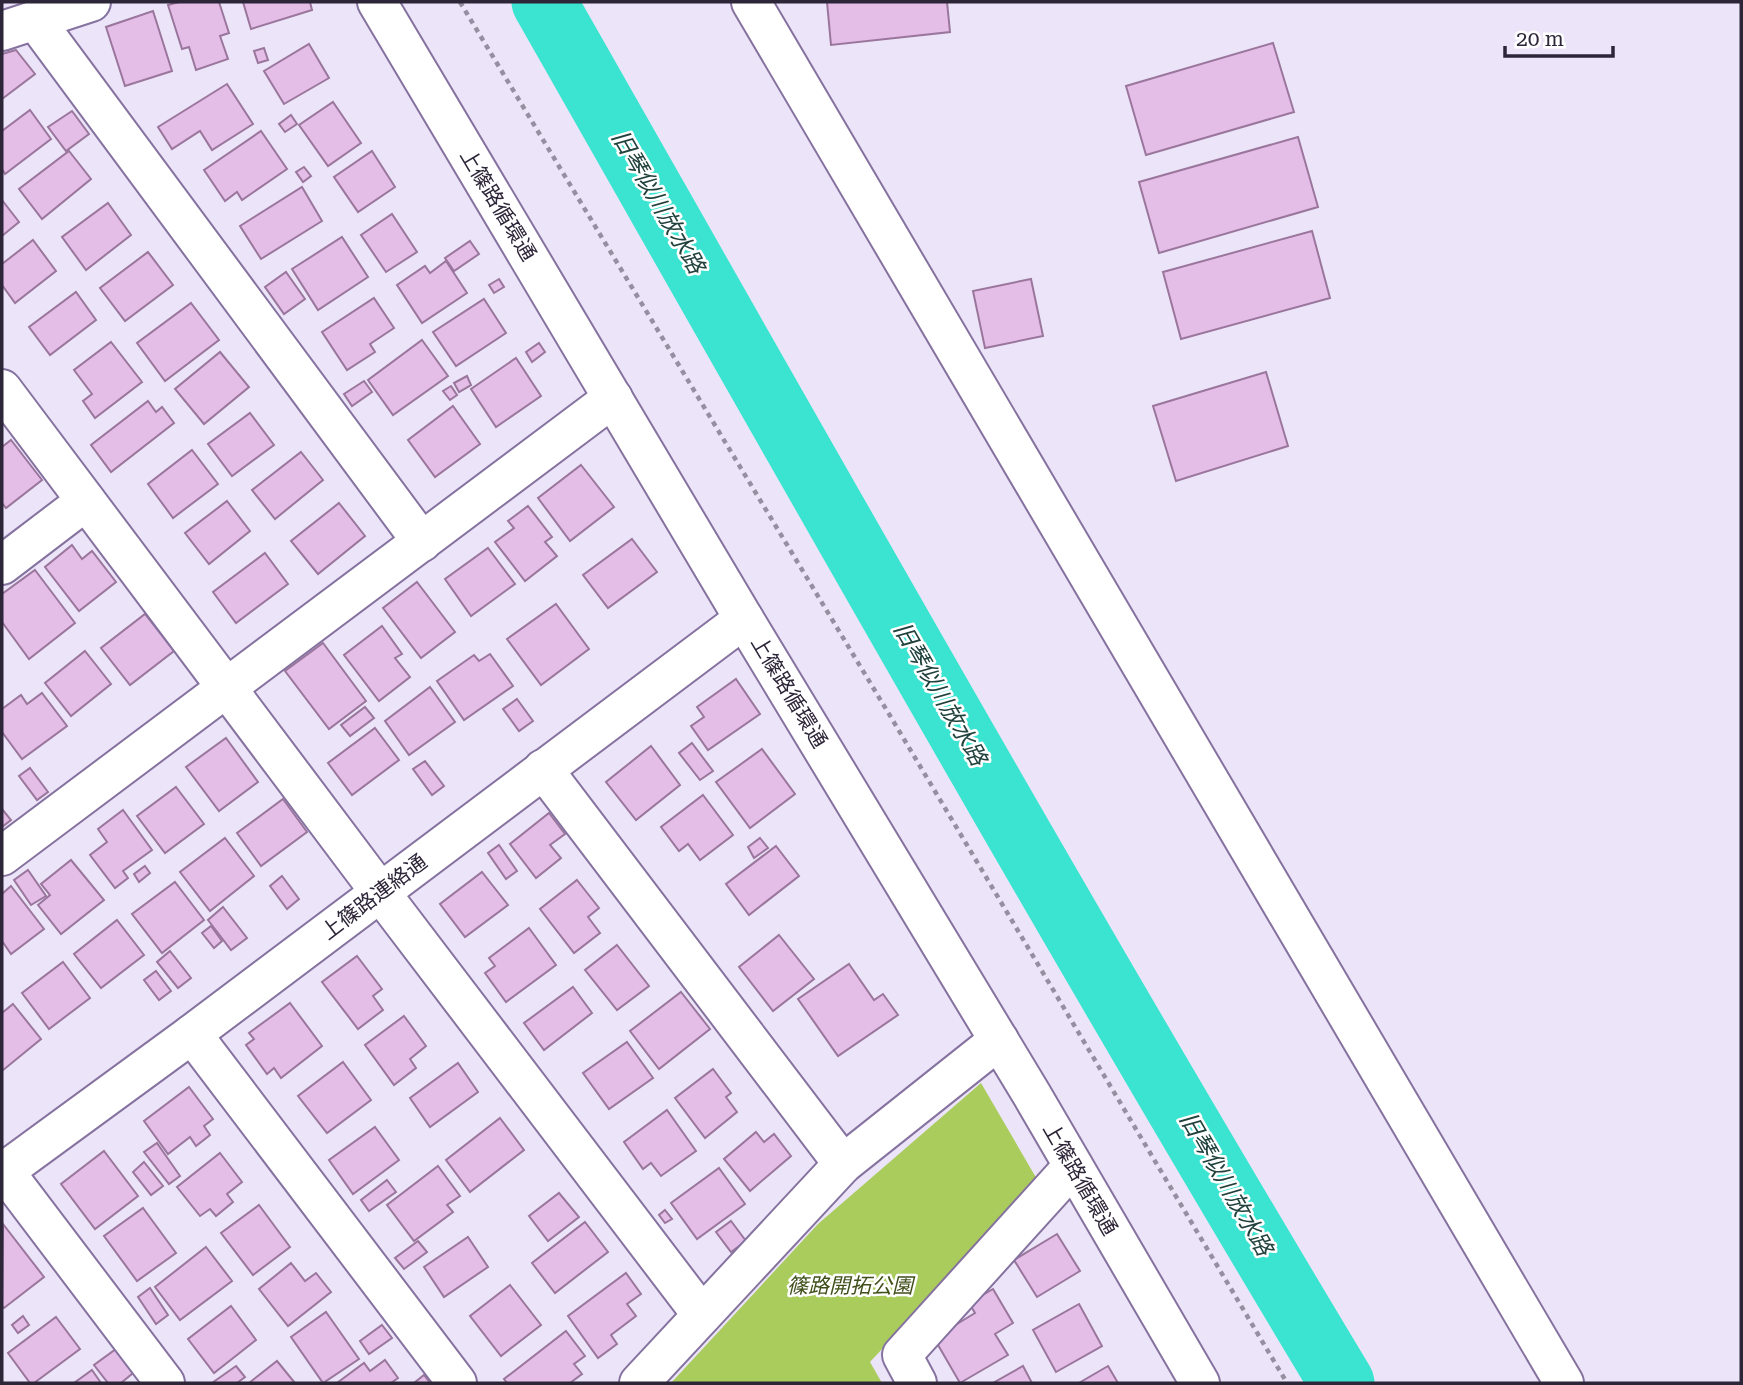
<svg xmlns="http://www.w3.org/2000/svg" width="1743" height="1385" viewBox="0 0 1743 1385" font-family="'Roboto Serif','Noto Sans JP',serif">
	<rect width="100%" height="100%" fill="#ece4f8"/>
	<path fill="#a9cc5c" d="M981,1083L1038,1181L870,1362L882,1383H671L818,1224Z"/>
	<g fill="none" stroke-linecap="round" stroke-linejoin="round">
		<path stroke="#3be3d1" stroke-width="65" d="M544,2C807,464 1068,928 1342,1383"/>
	</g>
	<g fill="#e5bee8" stroke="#9a769d" stroke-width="2">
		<path d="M179,2H219L229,33L220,36L228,59L196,70L189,47L182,49L168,5Z"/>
		<path d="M243,2H310L312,10L251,29Z"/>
		<path d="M827,2H947L950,32L831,45Z"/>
		<path d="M153,11L172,71L125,86L106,27Z"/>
		<path d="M1273,43L1294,112L1146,155L1126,86Z"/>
		<path d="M309,44L329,78L284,104L264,71Z"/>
		<path d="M264,48L268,60L258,63L254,51Z"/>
		<path d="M16,50L35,74L2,99V54Z"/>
		<path d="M227,84L253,124L212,150L200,131L172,149L158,127Z"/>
		<path d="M333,102L361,143L328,166L299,125Z"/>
		<path d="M30,110L51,139L5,174L2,169V131Z"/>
		<path d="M72,111L89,134L66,151L48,127Z"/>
		<path d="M291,115L297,124L285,132L279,124Z"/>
		<path d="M261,131L287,169L242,200L237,192L225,201L204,170Z"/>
		<path d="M1298,137L1318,207L1159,253L1139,182Z"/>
		<path d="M69,151L91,179L42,219L19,189Z"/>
		<path d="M372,151L395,187L358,212L334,177Z"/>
		<path d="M304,167L311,176L303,182L296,172Z"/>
		<path d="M302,187L322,221L261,259L240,226Z"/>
		<path d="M2,200L19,222L2,236Z"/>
		<path d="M108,203L131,235L86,270L62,237Z"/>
		<path d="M392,214L417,252L386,272L361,235Z"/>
		<path d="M1312,231L1330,298L1181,339L1163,272Z"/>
		<path d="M342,237L368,277L318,310L292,269Z"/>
		<path d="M33,240L56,271L15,303L2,285V264Z"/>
		<path d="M470,241L479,254L454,271L445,258Z"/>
		<path d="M148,252L173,285L125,321L100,288Z"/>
		<path d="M446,261L467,293L422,323L397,285L425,266L430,273Z"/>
		<path d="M286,272L305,299L284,314L265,287Z"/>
		<path d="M499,279L504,287L494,293L489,285Z"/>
		<path d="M1031,279L1043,336L985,348L973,291Z"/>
		<path d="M76,292L96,320L50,355L29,327Z"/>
		<path d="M374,298L394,328L370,344L375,352L347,370L322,332Z"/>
		<path d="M484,299L506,333L456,366L433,332Z"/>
		<path d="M191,303L219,340L165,381L137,343Z"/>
		<path d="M422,340L448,376L393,415L368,380Z"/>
		<path d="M111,342L142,382L95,418L83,401L92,394L74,370Z"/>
		<path d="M539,343L545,352L532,362L526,352Z"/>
		<path d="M220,352L249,387L204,424L175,389Z"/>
		<path d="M516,358L541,396L496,427L471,389Z"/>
		<path d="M1266,372L1288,446L1176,481L1153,406Z"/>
		<path d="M467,376L471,385L459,392L454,383Z"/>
		<path d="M364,381L372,392L352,406L344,394Z"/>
		<path d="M451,386L457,395L450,400L443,391Z"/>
		<path d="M148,401L156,412L162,407L174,423L111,472L91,445Z"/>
		<path d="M453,406L480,444L435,477L408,440Z"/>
		<path d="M250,413L274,445L232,476L208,444Z"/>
		<path d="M11,440L42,480L6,508L2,503V447Z"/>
		<path d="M192,450L218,484L173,518L148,484Z"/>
		<path d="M301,452L323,480L275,519L252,490Z"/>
		<path d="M581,465L614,507L570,541L538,498Z"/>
		<path d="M227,501L250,531L209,564L185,533Z"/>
		<path d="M339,503L365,536L318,574L291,541Z"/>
		<path d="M528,506L552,537L545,542L557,556L525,581L495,542L514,528L508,521Z"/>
		<path d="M632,539L657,572L608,608L583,575Z"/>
		<path d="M72,545L82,559L92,551L116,582L79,611L45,567Z"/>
		<path d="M488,548L515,584L471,616L445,579Z"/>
		<path d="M265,553L288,584L236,623L213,592Z"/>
		<path d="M35,570L75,623L29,659L2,622V594Z"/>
		<path d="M417,582L455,632L421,658L383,608Z"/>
		<path d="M556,604L589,649L541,685L507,639Z"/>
		<path d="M145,614L174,651L130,685L101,648Z"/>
		<path d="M382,626L402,654L395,658L410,677L379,701L344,655Z"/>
		<path d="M323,643L366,701L329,729L285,671Z"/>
		<path d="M85,651L111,684L71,716L45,683Z"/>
		<path d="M490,654L513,686L464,720L437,681L474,655L479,661Z"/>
		<path d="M736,679L760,714L708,750L691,726L704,717L697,707Z"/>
		<path d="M430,687L455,722L409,755L385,721Z"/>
		<path d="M42,693L67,726L22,759L2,732V709L21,695L27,704Z"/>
		<path d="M517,699L533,721L519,731L503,709Z"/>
		<path d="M365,707L374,718L350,736L341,725Z"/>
		<path d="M375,728L399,760L352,795L328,763Z"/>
		<path d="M226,738L258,782L219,811L186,767Z"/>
		<path d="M692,743L713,771L700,780L679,753Z"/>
		<path d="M651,746L680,785L636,820L606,782Z"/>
		<path d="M762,749L795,794L750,828L716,782Z"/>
		<path d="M425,761L444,786L432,795L413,769Z"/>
		<path d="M30,768L48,792L37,800L19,776Z"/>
		<path d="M176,787L204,824L165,853L137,816Z"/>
		<path d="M703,795L733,835L700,860L688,844L679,851L661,827Z"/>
		<path d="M283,799L307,832L261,866L237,833Z"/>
		<path d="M2,809L11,820L2,827Z"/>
		<path d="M123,810L152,850L123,871L128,878L115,888L90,855L107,842L98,829Z"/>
		<path d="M549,813L565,834L550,845L561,858L536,878L510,844Z"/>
		<path d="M225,838L254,876L210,911L180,872Z"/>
		<path d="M760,838L768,848L754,858L748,847Z"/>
		<path d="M499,845L517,871L506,879L488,853Z"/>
		<path d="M776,846L799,876L749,915L726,884Z"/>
		<path d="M71,860L104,900L61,934L38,905L50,895L41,884Z"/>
		<path d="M145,866L150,873L139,882L134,874Z"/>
		<path d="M28,870L46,896L31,905L14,880Z"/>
		<path d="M482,872L508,905L465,937L440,904Z"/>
		<path d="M282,876L299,899L287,909L270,886Z"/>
		<path d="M577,880L599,908L588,917L600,933L574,953L540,909Z"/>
		<path d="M175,882L204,920L162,953L132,914Z"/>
		<path d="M11,886L44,929L11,954L2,941V894Z"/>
		<path d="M223,907L247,938L231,950L208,920Z"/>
		<path d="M117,920L144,955L101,988L74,954Z"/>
		<path d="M211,926L222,941L214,948L202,933Z"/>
		<path d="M529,928L556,965L506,1002L485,973L495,966L489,958Z"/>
		<path d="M779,935L814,979L773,1011L739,967Z"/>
		<path d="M617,945L649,986L617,1010L585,970Z"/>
		<path d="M170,951L191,978L178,988L157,962Z"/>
		<path d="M357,956L382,989L373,996L383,1010L358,1029L322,982Z"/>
		<path d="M63,962L90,998L49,1029L22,993Z"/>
		<path d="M849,964L874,1000L883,994L898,1015L838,1056L798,999Z"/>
		<path d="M156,971L171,991L159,1000L144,980Z"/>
		<path d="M573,987L592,1013L544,1050L524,1023Z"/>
		<path d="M681,992L710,1029L659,1069L630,1031Z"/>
		<path d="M290,1003L322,1046L281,1078L274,1068L267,1074L246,1045L254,1039L249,1033Z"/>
		<path d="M13,1004L41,1039L2,1071V1013Z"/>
		<path d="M404,1016L426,1046L410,1059L416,1068L394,1085L365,1045Z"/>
		<path d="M627,1042L653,1078L609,1109L583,1073Z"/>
		<path d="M343,1062L371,1100L327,1133L298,1096Z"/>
		<path d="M458,1063L478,1092L430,1127L410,1098Z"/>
		<path d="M713,1069L731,1093L726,1097L737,1112L705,1138L675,1098Z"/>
		<path d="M189,1087L213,1119L204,1126L210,1135L196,1146L190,1137L168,1154L144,1121Z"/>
		<path d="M667,1110L696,1151L661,1176L651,1163L643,1169L624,1142Z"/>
		<path d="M500,1118L524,1150L470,1192L446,1160Z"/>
		<path d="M375,1127L399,1160L353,1194L329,1160Z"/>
		<path d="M756,1132L764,1142L774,1134L791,1156L750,1191L724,1159Z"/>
		<path d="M157,1143L180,1176L169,1184L144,1152Z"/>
		<path d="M104,1151L138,1196L95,1229L61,1184Z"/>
		<path d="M220,1153L242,1182L227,1194L233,1202L216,1216L210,1209L200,1216L177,1187Z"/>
		<path d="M144,1162L163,1186L151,1195L133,1172Z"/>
		<path d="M438,1166L460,1196L447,1205L453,1212L414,1241L387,1205Z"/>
		<path d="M719,1168L745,1204L697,1239L671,1203Z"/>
		<path d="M387,1180L396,1192L369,1211L361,1200Z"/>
		<path d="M559,1193L579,1217L548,1241L529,1216Z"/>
		<path d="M259,1205L290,1247L253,1275L221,1233Z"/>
		<path d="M143,1208L176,1253L137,1281L104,1236Z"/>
		<path d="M665,1210L672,1219L665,1223L659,1215Z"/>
		<path d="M731,1221L746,1241L731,1252L716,1232Z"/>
		<path d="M585,1222L608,1252L555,1293L532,1263Z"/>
		<path d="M3,1224L44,1277L4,1308L2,1306Z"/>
		<path d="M1057,1234L1080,1271L1037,1297L1014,1260Z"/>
		<path d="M468,1237L488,1267L444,1297L424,1267Z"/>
		<path d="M418,1241L427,1252L404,1269L395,1258Z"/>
		<path d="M206,1247L232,1281L180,1320L155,1287Z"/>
		<path d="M291,1263L305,1281L316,1273L331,1292L288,1326L259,1289Z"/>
		<path d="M626,1273L641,1294L627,1304L636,1316L611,1335L617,1344L598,1358L568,1316Z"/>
		<path d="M510,1285L541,1325L501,1356L470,1316Z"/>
		<path d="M150,1288L168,1315L156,1324L138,1297Z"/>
		<path d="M993,1289L1013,1323L995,1334L1008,1355L960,1383L934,1338L975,1313L969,1303Z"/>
		<path d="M1079,1304L1102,1346L1056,1372L1033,1330Z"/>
		<path d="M231,1306L256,1340L214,1373L188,1339Z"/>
		<path d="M326,1312L359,1359L323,1383L291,1337Z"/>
		<path d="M23,1316L29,1325L18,1333L12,1325Z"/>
		<path d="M56,1317L80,1349L34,1383H30L8,1353Z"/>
		<path d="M382,1325L392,1338L369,1354L360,1341Z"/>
		<path d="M566,1331L585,1356L574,1364L582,1374L570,1383H507L504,1379Z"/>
		<path d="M116,1349L133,1373L121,1383H108L94,1365Z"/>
		<path d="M385,1360L398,1378L391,1383H337L364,1363L370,1371Z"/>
		<path d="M277,1361L295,1383H249Z"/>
		<path d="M236,1366L245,1377L237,1383H212Z"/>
		<path d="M1023,1366L1032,1383H993Z"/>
		<path d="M1108,1366L1118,1383H1079Z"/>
		<path d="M92,1370L101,1383H74Z"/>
		<path d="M424,1375L430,1383H414Z"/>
	</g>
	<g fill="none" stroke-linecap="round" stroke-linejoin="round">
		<defs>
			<g id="minor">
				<path d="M751,2L1564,1383"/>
				<path d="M35,20L422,542"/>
				<path d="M2,31L91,2"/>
				<path d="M2,389L380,892L702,1315"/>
				<path d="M2,565L86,501"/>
				<path d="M543,769L843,1164"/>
				<path d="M2,856L613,398"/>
				<path d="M192,1034L457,1383"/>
				<path d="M2,1168L165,1383"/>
				<path d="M639,1383L843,1164L999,1040"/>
				<path d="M917,1383L902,1355L1073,1166"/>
			</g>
			<g id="tertiary">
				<path d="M377,2L744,619L1032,1095L1200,1383"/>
				<path d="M2,1173L192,1034L744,619"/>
			</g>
		</defs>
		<use href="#minor" stroke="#85729f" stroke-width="42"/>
		<use href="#tertiary" stroke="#85729f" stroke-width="42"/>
		<path stroke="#968ea1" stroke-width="4.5" stroke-dasharray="5 5" stroke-linecap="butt" d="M460,2L892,719L1287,1383"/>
		<use href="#minor" stroke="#fff" stroke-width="38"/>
		<use href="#tertiary" stroke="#fff" stroke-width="38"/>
	</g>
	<g text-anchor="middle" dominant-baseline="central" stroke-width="5" stroke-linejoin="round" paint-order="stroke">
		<g font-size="21" fill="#2d2538" stroke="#fff">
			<text transform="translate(498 205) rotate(59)">上篠路循環通</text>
			<text transform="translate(789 692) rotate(59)">上篠路循環通</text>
			<text transform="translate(374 897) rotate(-37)">上篠路連絡通</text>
			<text transform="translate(1080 1179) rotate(60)">上篠路循環通</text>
		</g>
		<g font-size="21" font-style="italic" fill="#40501b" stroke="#fff">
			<text x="850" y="1286">篠路開拓公園</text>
		</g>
		<g font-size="23" font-style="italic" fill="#20413c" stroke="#fff">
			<text transform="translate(658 202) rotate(60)">旧琴似川放水路</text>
			<text transform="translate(940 694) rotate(60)">旧琴似川放水路</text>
			<text transform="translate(1226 1184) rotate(60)">旧琴似川放水路</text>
		</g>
	</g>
	<rect width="1743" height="1385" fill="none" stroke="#2d2538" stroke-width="7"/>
	<path d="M1505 46v10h108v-10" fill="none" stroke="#2d2538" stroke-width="3.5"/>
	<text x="1516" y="46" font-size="21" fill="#2d2538" stroke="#ffffff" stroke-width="5" paint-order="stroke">20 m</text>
</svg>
